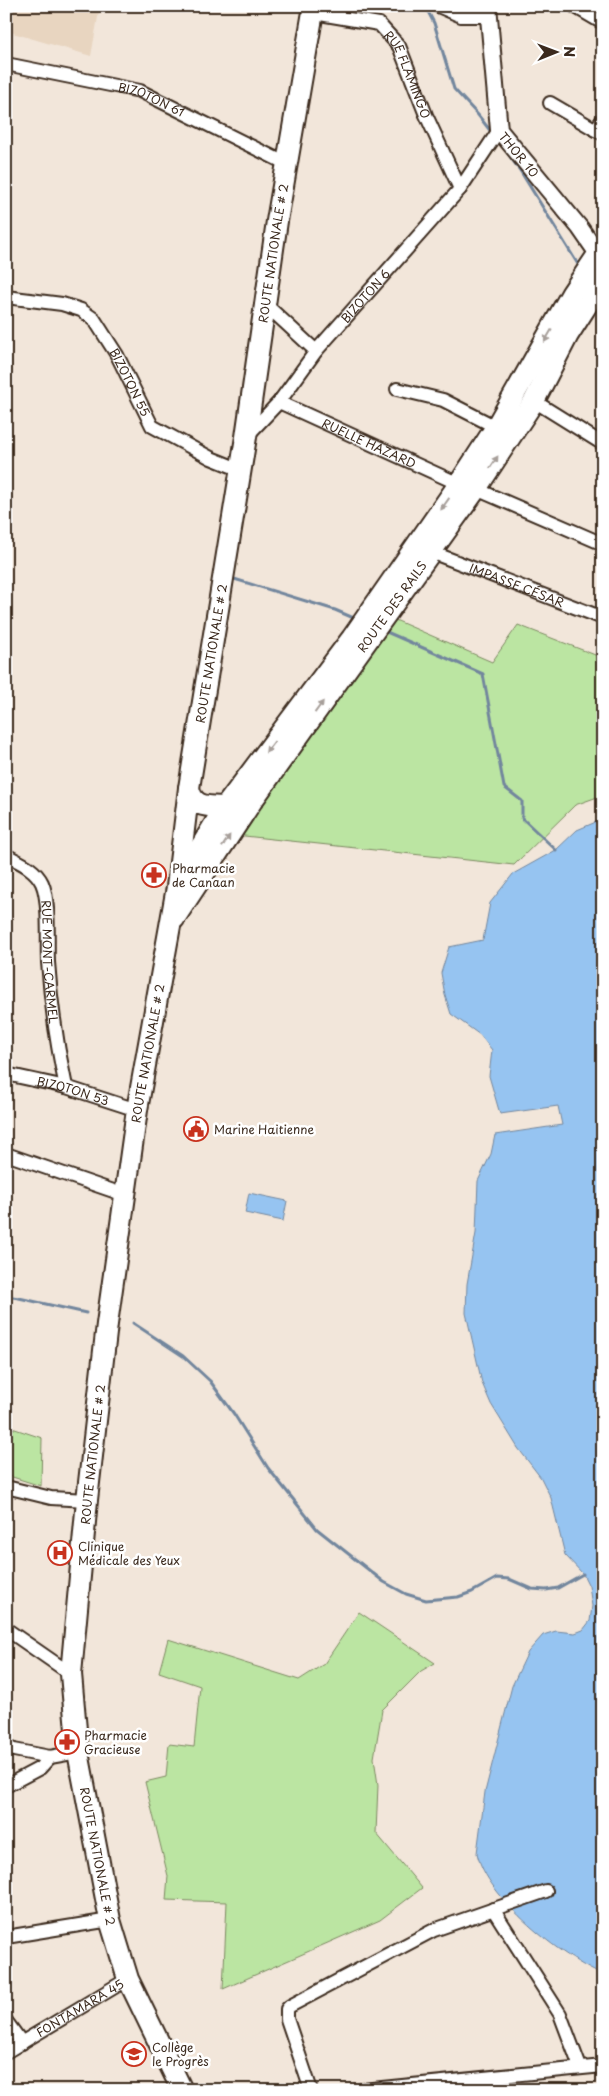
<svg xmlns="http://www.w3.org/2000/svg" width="609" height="2096" viewBox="0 0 609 2096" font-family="'Playpen Sans',sans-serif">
	<rect width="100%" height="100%" fill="#f2e6da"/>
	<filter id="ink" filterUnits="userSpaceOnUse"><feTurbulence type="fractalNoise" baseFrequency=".02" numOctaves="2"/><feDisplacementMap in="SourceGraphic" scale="10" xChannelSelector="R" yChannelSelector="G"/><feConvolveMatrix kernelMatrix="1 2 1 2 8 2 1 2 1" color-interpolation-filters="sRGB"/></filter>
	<g filter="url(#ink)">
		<path fill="#e8d5c0" d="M6,6H100L91,56L6,31Z"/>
		<g fill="#bbe5a2" stroke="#7b8860">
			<path d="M393,619L492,662L518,625L603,658V795L575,805L514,865L235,835Z"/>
			<path d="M6,1426L42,1438L41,1486L6,1475Z"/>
			<path d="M359,1612L435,1663L421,1671L382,1710L374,1758L378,1785L376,1833L422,1888L380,1920L223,1989L227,1902L166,1900L168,1876L145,1782L166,1777L169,1744L194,1747L200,1686L159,1672L168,1639L299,1680L324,1664Z"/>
		</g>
		<g fill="#96c4f1" stroke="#72869d">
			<path d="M603,819V1975C563,1959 486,1897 477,1853L485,1792L512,1686L528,1652L543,1635L556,1631L575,1633L583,1630L590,1621L592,1606L589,1586L583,1574L565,1555L551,1498L541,1478L518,1448L491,1404L482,1383L466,1313L467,1284L476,1233L478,1181L491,1154L495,1135L562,1125L558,1106L500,1114L489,1076L492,1050L480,1035L451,1014L445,995L441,973L449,947L483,940L490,903L513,874L556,850L577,830Z"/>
			<path d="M249,1193L287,1201L283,1221L245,1213Z"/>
		</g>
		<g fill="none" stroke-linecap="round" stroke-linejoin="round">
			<g stroke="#72869d" stroke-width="3">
				<path d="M425,6L434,23L454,89L478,115L492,133"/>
				<path d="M501,144L521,172L579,266"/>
				<path d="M231,578L335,610L356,619"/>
				<path d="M382,630L483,674L504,787L522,801V818L556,850"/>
				<path d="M6,1296L19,1298L86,1313"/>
				<path d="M133,1323L183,1356L210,1381L234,1414L268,1468L317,1529L384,1582L406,1594L426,1600L458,1597L472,1592L497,1578L509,1579L532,1589L546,1590L558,1588L583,1574"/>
			</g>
			<defs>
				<g id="minor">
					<path d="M438,6L461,16H488"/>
					<path d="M574,6L603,23"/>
					<path id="s1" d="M314,13L379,24L399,46L426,115L460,189"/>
					<path id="s2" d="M6,64L140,91L287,164"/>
					<path d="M550,103L603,134"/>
					<path d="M595,130L603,119"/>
					<path id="s3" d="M6,297L62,304L81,310L94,319L117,355L152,426L211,458L241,470"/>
					<path d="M265,304L316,351"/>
					<path d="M397,389L443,400L496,427"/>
					<path d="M534,401L603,444"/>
					<path id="s4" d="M279,402L459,484"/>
					<path id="s5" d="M246,437L279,402L316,351L460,189L499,130"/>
					<path d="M476,489L603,544"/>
					<path id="s6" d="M431,552L603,618"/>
					<path id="s7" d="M6,855C19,862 35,868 42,883C50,901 47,941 48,962C51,1005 57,1046 66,1087"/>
					<path id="s8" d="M6,1074L66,1087L137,1110"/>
					<path d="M6,1154L125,1195"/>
					<path d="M6,1487L51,1498L87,1500"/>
					<path d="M6,1629L71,1674"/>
					<path d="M6,1746L14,1750L50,1757L78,1752"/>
					<path d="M6,1786L40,1768L50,1757"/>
					<path d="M493,1909L560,2014L580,2067"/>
					<path d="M6,1937L110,1920"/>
					<path d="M6,2021L22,2043"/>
					<path id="s9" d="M6,2052L128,1979"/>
					<path d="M311,2090L287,2019V2009L290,2006L434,1930L546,1891"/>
					<path d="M362,2090L603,2066"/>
				</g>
				<g id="tertiary">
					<path id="s10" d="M488,6L499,130L580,228L598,254"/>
				</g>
				<g id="primary">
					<path d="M189,788C193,808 207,806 225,807"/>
					<path d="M180,881L225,807L352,638L459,484L496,427L572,293L603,247"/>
					<path id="s11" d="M174,919L252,801L476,489L534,401L568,335L603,280"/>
					<path id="s12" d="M182,2090L128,1979L110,1920L78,1752L71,1674L87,1500L107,1324L137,1110L177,887L189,788L246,437L277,221L314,6"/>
				</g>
			</defs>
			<use href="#minor" stroke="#3b2a1e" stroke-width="16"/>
			<use href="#tertiary" stroke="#3b2a1e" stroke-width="20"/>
			<use href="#primary" stroke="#3b2a1e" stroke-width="24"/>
			<use href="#minor" stroke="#fff" stroke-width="12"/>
			<use href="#tertiary" stroke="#fff" stroke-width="16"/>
			<use href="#primary" stroke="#fff" stroke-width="20"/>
		</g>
		<defs><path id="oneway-solid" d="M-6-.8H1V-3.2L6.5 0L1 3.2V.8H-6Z" transform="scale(1.25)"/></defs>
		<g fill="#a79f9a">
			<use href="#oneway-solid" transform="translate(548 336) rotate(120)"/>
			<use href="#oneway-solid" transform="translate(494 462) rotate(-57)"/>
			<use href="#oneway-solid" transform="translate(445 504) rotate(125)"/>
			<use href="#oneway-solid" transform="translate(319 707) rotate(-54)"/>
			<use href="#oneway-solid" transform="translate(270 747) rotate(127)"/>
			<use href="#oneway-solid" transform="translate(226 841) rotate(-57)"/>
		</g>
	</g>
	<defs>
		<symbol id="pharmacy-ring" viewBox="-11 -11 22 22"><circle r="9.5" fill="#fff" stroke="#c8321e" stroke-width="1.5"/><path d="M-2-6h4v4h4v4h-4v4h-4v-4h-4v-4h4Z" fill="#c8321e"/></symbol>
		<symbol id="civic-ring" viewBox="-11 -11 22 22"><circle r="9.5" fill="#fff" stroke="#c8321e" stroke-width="1.5"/><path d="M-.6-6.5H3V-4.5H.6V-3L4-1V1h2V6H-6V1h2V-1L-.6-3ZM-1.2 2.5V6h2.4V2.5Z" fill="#c8321e"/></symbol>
		<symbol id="hospital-ring" viewBox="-11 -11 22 22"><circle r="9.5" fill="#fff" stroke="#c8321e" stroke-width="1.5"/><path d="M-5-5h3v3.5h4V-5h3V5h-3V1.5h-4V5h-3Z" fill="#c8321e"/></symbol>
		<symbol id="school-ring" viewBox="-11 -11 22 22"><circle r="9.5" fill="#fff" stroke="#c8321e" stroke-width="1.5"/><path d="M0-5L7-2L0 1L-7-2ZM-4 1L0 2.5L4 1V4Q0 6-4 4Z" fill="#c8321e"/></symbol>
	</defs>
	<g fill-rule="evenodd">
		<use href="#pharmacy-ring" x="140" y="861" width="28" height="28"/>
		<use href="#civic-ring" x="182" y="1115" width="28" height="28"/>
		<use href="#hospital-ring" x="46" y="1539" width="28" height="28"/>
		<use href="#pharmacy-ring" x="53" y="1728" width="28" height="28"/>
		<use href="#school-ring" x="120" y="2040" width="28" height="28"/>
	</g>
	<g text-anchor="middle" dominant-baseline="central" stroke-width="5" stroke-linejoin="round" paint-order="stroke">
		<g font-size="12" fill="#3b2a1e" stroke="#fff">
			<text stroke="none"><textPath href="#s1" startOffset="125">RUE FLAMINGO</textPath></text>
			<text stroke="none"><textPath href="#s2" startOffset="150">BIZOTON 61</textPath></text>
			<text stroke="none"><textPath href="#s10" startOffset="156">THOR 10</textPath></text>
			<text stroke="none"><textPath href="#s12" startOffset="1870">ROUTE NATIONALE # 2</textPath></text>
			<text stroke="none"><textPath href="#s5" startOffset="185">BIZOTON 6</textPath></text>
			<text stroke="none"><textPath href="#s3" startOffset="165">BIZOTON 55</textPath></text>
			<text stroke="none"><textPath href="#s4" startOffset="99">RUELLE HAZARD</textPath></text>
			<text stroke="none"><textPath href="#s6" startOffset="92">IMPASSE CÉSAR</textPath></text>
			<text stroke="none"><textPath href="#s11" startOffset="381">ROUTE DES RAILS</textPath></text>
			<text stroke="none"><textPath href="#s12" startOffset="1465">ROUTE NATIONALE # 2</textPath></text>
			<text stroke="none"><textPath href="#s7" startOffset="126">RUE MONT-CARMEL</textPath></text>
			<text stroke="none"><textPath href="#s12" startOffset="1060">ROUTE NATIONALE # 2</textPath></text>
			<text stroke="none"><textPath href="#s8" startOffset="69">BIZOTON 53</textPath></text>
			<text stroke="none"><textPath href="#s12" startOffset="655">ROUTE NATIONALE # 2</textPath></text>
			<text transform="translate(98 1856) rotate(79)">ROUTE NATIONALE # 2</text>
			<text stroke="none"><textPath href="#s9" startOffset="86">FONTAMARA 45</textPath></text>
		</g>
		<g font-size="12" fill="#3b2a1e" stroke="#fff" text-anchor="start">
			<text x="172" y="868">Pharmacie<tspan x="172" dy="14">de Canaan</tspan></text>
			<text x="214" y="1129">Marine Haitienne</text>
			<text x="78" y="1546">Clinique<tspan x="78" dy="14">Médicale des Yeux</tspan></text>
			<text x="84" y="1735">Pharmacie<tspan x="84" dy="14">Gracieuse</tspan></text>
			<text x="152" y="2047">Collège<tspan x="152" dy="14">le Progrès</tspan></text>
		</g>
	</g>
	<rect width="609" height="2096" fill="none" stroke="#fff" stroke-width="25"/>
	<rect x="12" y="12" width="584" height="2071" fill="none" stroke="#3b2a1e" stroke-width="2" filter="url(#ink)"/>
	<g transform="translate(556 52) rotate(89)" stroke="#ffffff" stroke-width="4" paint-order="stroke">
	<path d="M0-4L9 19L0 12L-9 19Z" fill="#3b2a1e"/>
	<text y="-8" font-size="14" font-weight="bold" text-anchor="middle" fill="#3b2a1e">N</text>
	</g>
</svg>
